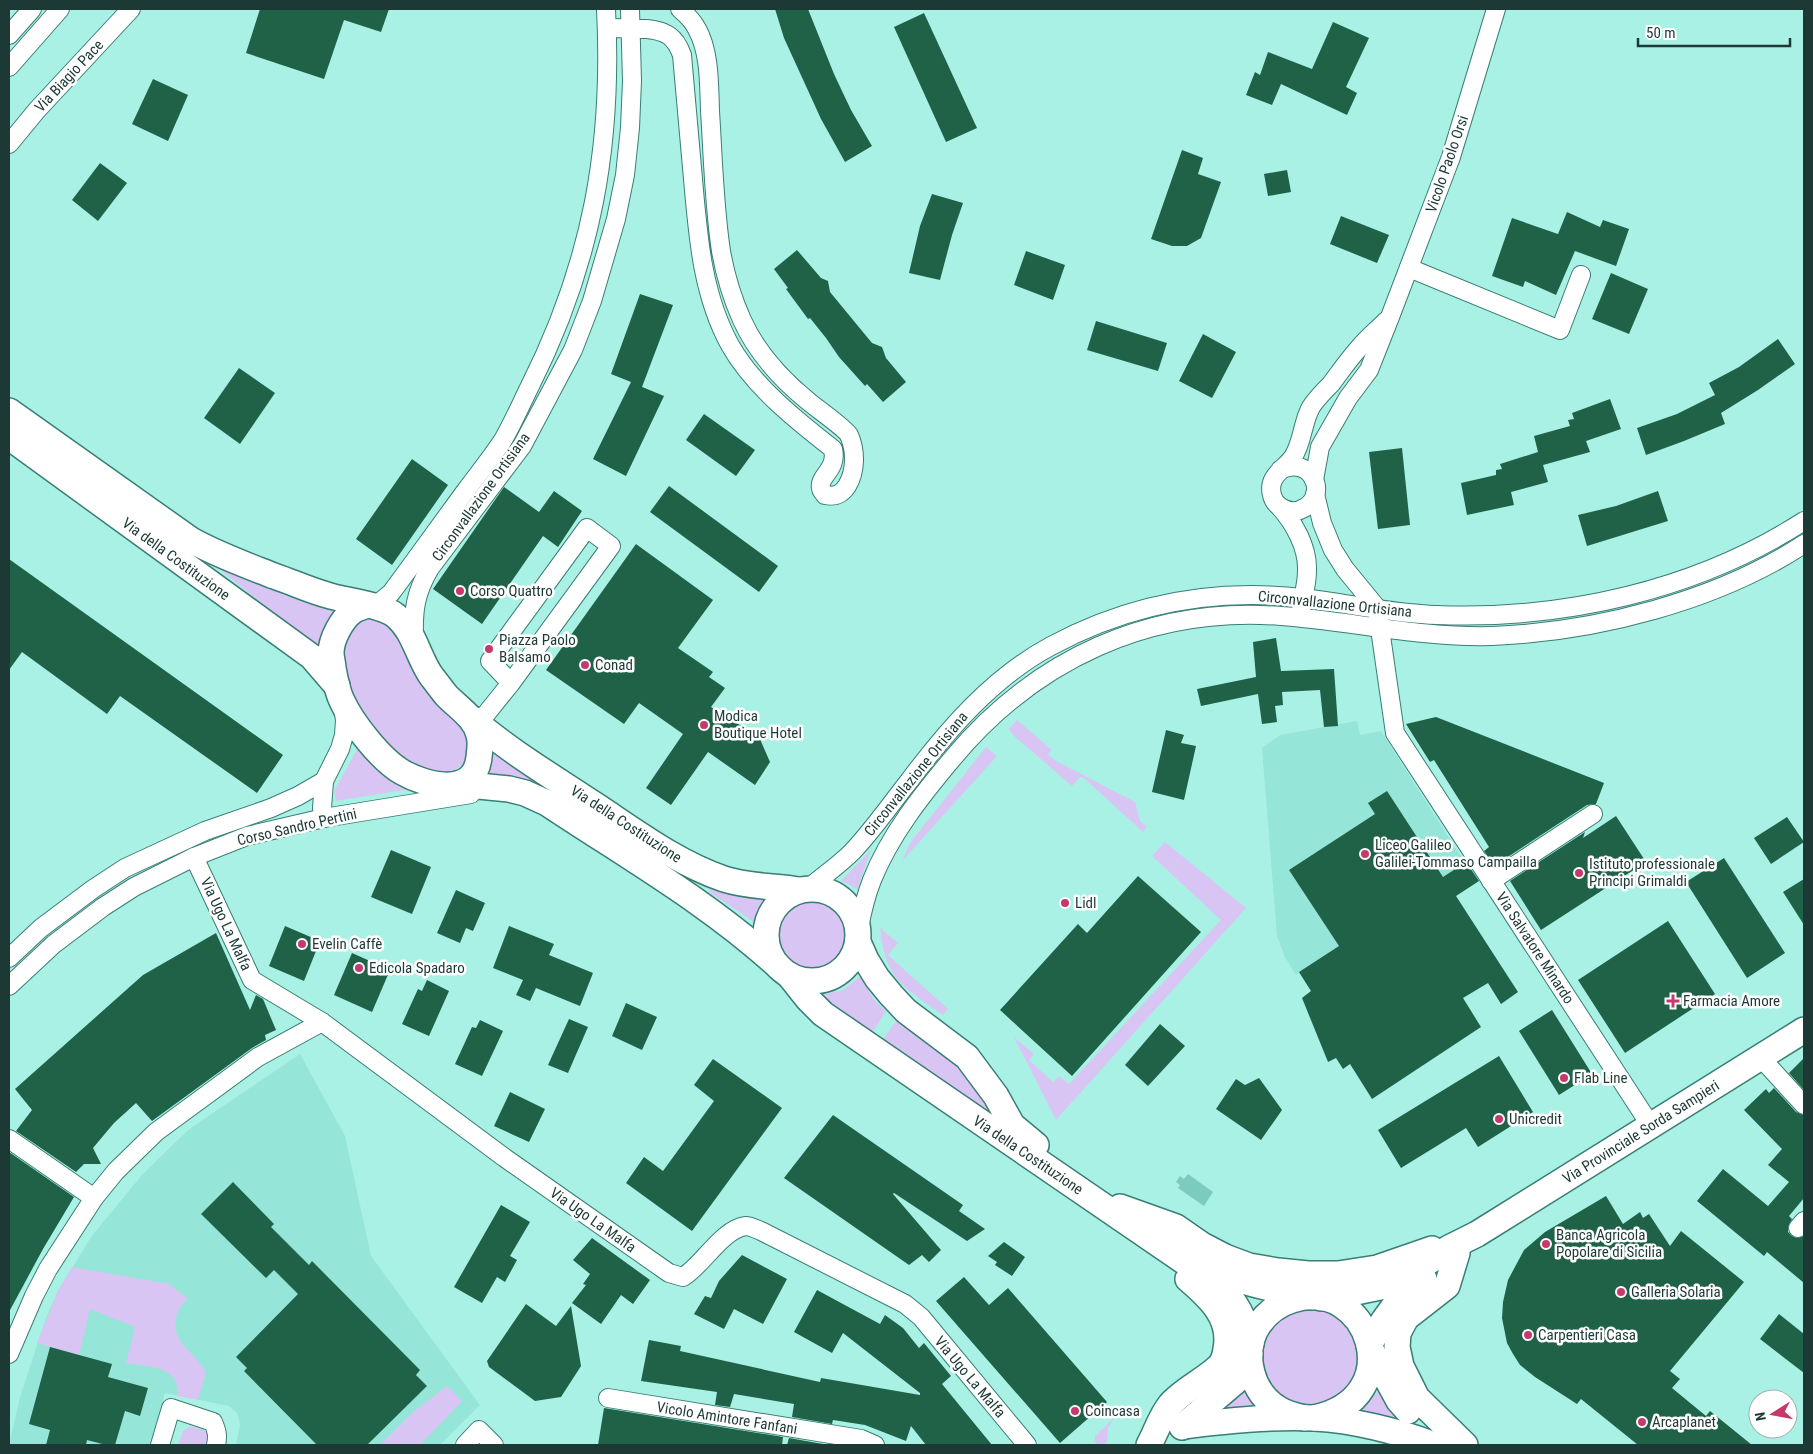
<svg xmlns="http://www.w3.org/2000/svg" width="1813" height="1454" viewBox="0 0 1813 1454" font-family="'Roboto Condensed',sans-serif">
	<rect width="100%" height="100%" fill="#aaf1e5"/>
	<g fill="#95e5d8">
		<path d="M1357,721L1360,735L1381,731L1477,882L1311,991L1299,973L1296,975L1285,957L1277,936L1262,748L1280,735Z"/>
		<path d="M300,1054L345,1136L371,1256L480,1405L440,1445H236L240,1425L239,1419L237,1413L229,1406L165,1393L150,1445H9L20,1397L46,1318L58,1291L91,1237L142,1175L188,1130Z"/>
	</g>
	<g fill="#d8c5f4">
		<path d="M213,564L336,611L320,650Z"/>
		<path d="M379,618C383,620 390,622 393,625C404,638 408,658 415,673C423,692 440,705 454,720C458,724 465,728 468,733C469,736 469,741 469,744C472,769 443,778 424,771C403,764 388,748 374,731C355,709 329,651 354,626C360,620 371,620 379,618Z"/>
		<path d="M1017,720L1052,750L1048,754L1056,761L1135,802L1140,821L1147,827L1143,832L1084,778L1080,777L1072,786L1014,736L1009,729Z"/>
		<path d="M359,746L410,789L336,801L334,791Z"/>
		<path d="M986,747L997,756L902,861L910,843Z"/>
		<path d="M491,748L536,782L486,774Z"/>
		<path d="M1165,842L1246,908L1056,1120L1014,1037L1034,1054L1029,1060L1053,1082L1059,1076L1069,1084L1221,920L1152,856Z"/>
		<path d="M871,850L857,890L849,884L841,881Z"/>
		<path d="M712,885L770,899L760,918L759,927L750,919L709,892Z"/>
		<circle cx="815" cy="936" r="37"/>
		<path d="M880,928L898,943L888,955L948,1009L943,1015C903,986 886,981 880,928Z"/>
		<path d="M860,976L874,1000L886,1011L872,1033L821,995L843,990Z"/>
		<path d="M897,1020L963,1067L995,1118L883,1039Z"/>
		<path d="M72,1267L169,1284L188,1299C181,1305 177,1310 176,1319C172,1344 195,1352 205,1371V1376L198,1400L177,1396C182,1366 148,1367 126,1363L135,1327L90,1309L79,1355L37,1343L58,1291Z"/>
		<path d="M1322,1309L1336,1315L1348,1326L1360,1355L1350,1388L1321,1407L1287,1403L1263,1378L1261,1345L1267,1331L1291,1311Z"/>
		<path d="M447,1386L462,1401L420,1445H380L413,1412Z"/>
		<path d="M1241,1387L1258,1411L1210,1413Z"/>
		<path d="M1382,1387L1410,1430L1359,1413Z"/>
		<path d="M1114,1418L1108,1428L1107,1441L1105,1444H1097L1095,1441V1436Z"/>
		<path d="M190,1426L207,1431L209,1434V1445H178L183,1431Z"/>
	</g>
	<path fill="#7bcbbe" d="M1188,1174L1213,1192L1204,1206L1178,1188L1180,1185L1176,1182L1180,1176L1184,1179Z"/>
	<g fill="#1f6247">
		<path d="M260,9H389L381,32L344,20L324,79L246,53Z"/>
		<path d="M775,9H808L834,74L851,110L872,146L845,162L821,119L784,38Z"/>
		<path d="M924,13L977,128L946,142L894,27Z"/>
		<path d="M1333,22L1369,38L1346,87L1357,93L1347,115L1281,84L1272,105L1246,95L1255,72L1260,75L1268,52L1312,69Z"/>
		<path d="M153,79L188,95L168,141L132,124Z"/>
		<path d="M1182,150L1203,158L1198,174L1221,182L1201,238L1187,246H1172L1151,239Z"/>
		<path d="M100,163L127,183L98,221L72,200Z"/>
		<path d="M1287,170L1291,192L1268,196L1264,174Z"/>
		<path d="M932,194L963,203L952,235L940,280L909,273L920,226Z"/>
		<path d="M1567,212L1600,227L1603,220L1629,229L1616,266L1575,251L1556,295L1525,281L1523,287L1492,276L1512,218L1558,234Z"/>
		<path d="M1341,216L1389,235L1377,263L1330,244Z"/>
		<path d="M797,250L821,278L828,281L830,292L872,343L882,347L886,358L906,382L883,402L867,384L865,386L839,357L826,338L810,318L808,319L786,289L788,288L774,269Z"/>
		<path d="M1026,251L1065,265L1053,300L1014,285Z"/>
		<path d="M1611,273L1648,289L1629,334L1592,319Z"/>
		<path d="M640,294L673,305L642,387L635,384L664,396L626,476L593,459L631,382L611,374Z"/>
		<path d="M1096,321L1167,343L1158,371L1087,350Z"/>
		<path d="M1203,334L1236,352L1212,398L1179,381Z"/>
		<path d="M1778,339L1795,364L1758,390L1721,413L1725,424L1684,441L1646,455L1637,428L1677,414L1715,395L1709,383L1739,367Z"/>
		<path d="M239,368L275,393L240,444L204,418Z"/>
		<path d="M1610,399L1621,429L1586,441L1590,452L1543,465L1548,482L1511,492L1514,505L1467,515L1461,483L1496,475V470L1502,469L1500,464L1538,452L1534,436L1570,426L1568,420L1574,419L1572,413Z"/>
		<path d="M704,414L755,450L736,476L686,440Z"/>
		<path d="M1402,448L1410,525L1378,529L1369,452Z"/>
		<path d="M412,459L448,485L392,565L356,539Z"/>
		<path d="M669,486L778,566L759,592L650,512Z"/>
		<path d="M504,487L539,512L554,491L582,511L558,547L543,536L482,624L433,589Z"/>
		<path d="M1658,491L1668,521L1587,546L1578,515L1616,506Z"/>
		<path d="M636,544L713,600L678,648L713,672L709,677L725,688L711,707L759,737L770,762L755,785L708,752L671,805L646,788L683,734L639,703L624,724L546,670Z"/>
		<path d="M9,559L283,755L257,793L120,696L107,714L22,652L9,670Z"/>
		<path d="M1276,638L1281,671L1334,669L1338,726L1324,727L1320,690L1282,692L1283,705L1275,706L1277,722L1262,724L1258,694L1201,706L1197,689L1256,677L1253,642Z"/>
		<path d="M1436,717L1604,783L1596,804L1587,805L1494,866L1484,851L1489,847L1434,760L1430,762L1406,724Z"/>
		<path d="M1166,730L1184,735L1181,743L1196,746L1184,800L1152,792Z"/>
		<path d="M1387,791L1443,877L1466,862L1479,881L1456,896L1518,992L1501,1004L1488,983L1463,998L1481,1027L1372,1099L1350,1064L1343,1069L1336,1058L1328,1062L1302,998L1311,991L1299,972L1339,946L1289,870L1375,814L1368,803Z"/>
		<path d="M1616,816L1646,862L1541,930L1510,881L1585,832L1583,838Z"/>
		<path d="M1787,817L1804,842L1771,864L1754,838Z"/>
		<path d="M391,850L431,867L412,914L371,897Z"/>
		<path d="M1724,858L1785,953L1747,978L1686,882Z"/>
		<path d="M1138,876L1201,932L1072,1076L1000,1010L1078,924L1087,933Z"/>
		<path d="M1804,879V925L1783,892Z"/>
		<path d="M456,890L485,903L473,931L466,928L460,943L437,933Z"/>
		<path d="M1668,921L1715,994L1625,1053L1578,980Z"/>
		<path d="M285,926L320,941L304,981L269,966Z"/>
		<path d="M509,926L554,944L549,955L593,973L580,1006L536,988L530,1001L516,995L523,980L493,968Z"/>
		<path d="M216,933L250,1010L256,995L263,999L276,1030L265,1035L266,1040L252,1048L152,1121L136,1103L114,1123L93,1148L101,1164H84L76,1172L16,1131L32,1110L15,1089L143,975Z"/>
		<path d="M352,953L390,970L372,1012L334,995Z"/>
		<path d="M427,980L449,991L429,1036L402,1024L418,989L422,991Z"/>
		<path d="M626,1003L657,1017L642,1050L612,1036Z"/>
		<path d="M1552,1010L1592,1074L1559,1095L1519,1031Z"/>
		<path d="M569,1019L588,1027L568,1073L548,1065Z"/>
		<path d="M480,1020L503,1031L482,1076L455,1064L472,1027L476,1028Z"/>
		<path d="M1160,1024L1185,1046L1148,1086L1125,1065Z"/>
		<path d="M1499,1056L1533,1112L1478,1147L1466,1128L1401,1168L1378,1130Z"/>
		<path d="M1804,1058V1090L1789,1073Z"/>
		<path d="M713,1059L782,1108L692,1231L626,1183L644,1157L663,1171L714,1101L694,1085Z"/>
		<path d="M1259,1078L1282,1110L1261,1140L1216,1109L1236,1079L1245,1085Z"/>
		<path d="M1774,1088L1796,1112L1804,1115V1198L1789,1216L1792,1219L1788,1227V1232L1792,1236L1797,1238L1804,1236V1283L1767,1252L1764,1256L1697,1201L1723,1169L1768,1206L1789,1182L1768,1165L1782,1149L1744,1110L1766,1089L1769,1093Z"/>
		<path d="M510,1092L545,1109L529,1142L494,1126Z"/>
		<path d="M833,1115L963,1205L959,1211L985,1229L967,1241L894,1193L893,1194L941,1250L929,1262L922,1255L909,1265L784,1178Z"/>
		<path d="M9,1152L74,1197L43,1249L9,1312Z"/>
		<path d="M233,1182L274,1224L271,1227L309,1265L312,1261L420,1370L416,1375L427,1386L367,1445H317L244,1371L247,1368L236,1357L298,1294L274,1270L266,1278L201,1214Z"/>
		<path d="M1606,1196L1623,1224L1640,1212L1643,1218L1649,1214L1670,1246L1681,1231L1744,1282L1670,1371L1680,1379L1672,1388L1706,1416L1710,1411L1752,1445H1638L1581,1399L1577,1404L1535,1377L1520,1365L1513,1354L1507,1343L1502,1318L1503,1302L1508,1280L1524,1250L1545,1232Z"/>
		<path d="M501,1205L530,1222L510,1256L517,1260L505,1282L497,1277L482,1303L454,1287Z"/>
		<path d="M592,1238L650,1280L633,1304L621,1295L601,1324L572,1303L586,1285L583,1284L590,1274L573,1260Z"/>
		<path d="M1004,1242L1025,1257L1012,1276L995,1265L997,1262L988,1256Z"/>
		<path d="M742,1255L787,1279L763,1324L734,1309L724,1329L694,1314L705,1296L711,1298L719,1281Z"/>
		<path d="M964,1277L989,1305L1008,1288L1107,1402L1060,1443L936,1301Z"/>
		<path d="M817,1290L880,1324L885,1315L903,1328L919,1348L924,1343L951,1376L942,1384L992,1445H926L911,1426L906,1441L865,1425L833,1420L832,1424L792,1417L794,1404L734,1394L730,1407L715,1405L717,1392L641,1381L649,1340L681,1346L680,1351L820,1382L821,1378L920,1395V1393L843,1333L832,1353L794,1332Z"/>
		<path d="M526,1304L556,1326L571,1306L581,1366L561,1397L535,1401L489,1367L487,1361Z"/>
		<path d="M1779,1314L1804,1334V1373L1760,1339Z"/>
		<path d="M50,1347L112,1364L108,1377L148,1388L140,1416L125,1411L115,1445H106L87,1440L86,1445H46L50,1430L29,1424Z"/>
		<path d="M604,1408L783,1437L782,1445H598Z"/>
		<path d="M789,1438L829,1445H787Z"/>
	</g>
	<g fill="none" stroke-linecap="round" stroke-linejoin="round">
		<defs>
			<g id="street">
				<path d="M607,28C620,28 633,29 647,29C666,31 675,36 682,55C686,96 689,138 693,179C698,236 702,294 730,345C753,386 796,420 833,449C838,470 818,476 821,488C821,491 824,493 825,495C835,497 841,495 847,486C856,471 856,451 849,435C845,428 816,408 808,401C781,379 756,351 742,320C732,298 725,274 721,251C714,205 713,157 710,111C709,85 710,52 697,29C693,21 687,15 680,9"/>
				<path d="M9,35L32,9"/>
				<path d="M9,67L60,9"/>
				<path d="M9,144L37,110L131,9"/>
				<path d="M1409,268L1560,330L1581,275"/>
				<path d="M1280,470C1311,454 1331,496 1302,509C1295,513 1287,511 1280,507C1276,504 1273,500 1272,495C1267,476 1284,470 1293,457C1303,442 1302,423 1311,407C1316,399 1324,391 1331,384C1340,372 1349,359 1359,348C1367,338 1377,330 1386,321"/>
				<path d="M1314,480L1320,447L1348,398L1369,370L1390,317L1451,157L1496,9"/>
				<path d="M1315,494L1322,523L1333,550L1345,569L1377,608L1395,733L1651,1126"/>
				<path d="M1279,506C1294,523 1308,547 1307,571C1307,584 1303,597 1301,610"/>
				<path d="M374,607L391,593C417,558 442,523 467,489C479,473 492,457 503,440C513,423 521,404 530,386C592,263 613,145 606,9"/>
				<path d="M414,640C413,611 415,593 430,568L522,446L573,350L592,301L616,219L625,175L630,128L632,81L630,9"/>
				<path d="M478,724L511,683L611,546L587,528L490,661L511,683"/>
				<path d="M324,781L322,808L324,818"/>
				<path d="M194,857L252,980L322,1022L505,1158L669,1273L683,1277C703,1265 722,1229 746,1226C750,1226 756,1229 761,1231L905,1304L921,1317L1027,1445"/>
				<path d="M1491,881L1593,814"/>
				<path d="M809,888C823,876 839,865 852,852C873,830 890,805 909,781C948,729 993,677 1051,646C1129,604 1215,588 1303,598C1347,603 1392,614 1437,615C1564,620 1697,590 1804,521"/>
				<path d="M859,928C862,912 866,895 872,880C890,835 921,796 952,759C1035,659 1150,606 1281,616C1351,621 1420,638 1492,636C1596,632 1717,601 1804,544"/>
				<path d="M9,958L41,928L93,889L125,868L205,831L271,808L298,796L324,781L340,749L344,735L345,720L343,707"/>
				<path d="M9,986L54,944L103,907L134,887L194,857L247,836L324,818L471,794"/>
				<path d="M1761,1058L1804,1105"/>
				<path d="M9,1139L94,1198"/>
				<path d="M1798,1228L1804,1221"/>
				<path d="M9,1354L34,1296L48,1269L94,1198L116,1171L156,1132L258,1057L322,1022"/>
				<path d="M608,1398L861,1439L875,1445"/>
				<path d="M160,1445L171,1408L213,1422C217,1431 218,1436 216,1445"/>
				<path d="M465,1445L479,1430L494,1445"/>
			</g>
			<g id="secondary">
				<path d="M9,411L191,540C218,555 246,565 274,576C292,582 309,590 327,595C345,601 382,604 396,616C415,632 418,658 432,677C437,683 441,689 446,695C457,707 475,717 479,735C481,742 480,750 479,757C475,798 426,786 402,772C381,760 352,723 342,701C337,691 335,679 333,668C333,664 331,658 331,653C331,639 342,619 353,611C357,608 363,607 367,605"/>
				<path d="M9,437L312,657L337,686"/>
				<path d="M471,718C509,751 553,777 595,805C636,832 677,863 724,879C748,887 775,886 799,890"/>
				<path d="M458,784L509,789L525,793L547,803C625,855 711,904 780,968"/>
				<circle cx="812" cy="935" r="46"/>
				<path d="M858,942L866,960L877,978L891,995L906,1011L967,1057L996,1096L1012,1125L1036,1145"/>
				<path d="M789,975L808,999L823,1014L1217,1284C1238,1302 1244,1319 1251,1344"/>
				<path d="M1120,1207L1176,1227L1202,1245L1225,1257L1249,1266L1278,1271L1308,1274H1338L1377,1268L1432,1249"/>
				<path d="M1457,1253L1447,1286L1406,1318L1398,1333L1397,1347L1401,1366L1417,1398L1465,1445"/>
				<path d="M1208,1266C1232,1282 1283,1291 1313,1297"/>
				<path d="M1321,1298L1351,1293L1395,1284L1449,1248L1477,1234L1804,1030"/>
				<path d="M1369,1345L1384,1320L1400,1298L1424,1279"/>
				<path d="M1370,1348L1399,1401L1408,1411"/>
				<path d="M1305,1418C1295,1416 1286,1414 1277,1408C1252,1392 1243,1357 1255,1331C1263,1316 1276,1305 1292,1300C1369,1275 1411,1398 1314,1418"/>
				<path d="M1183,1426C1226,1421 1271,1416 1314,1418C1353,1420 1398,1431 1434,1445"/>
				<path d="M1182,1427L1236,1381L1250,1354"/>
				<path d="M1149,1445C1156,1432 1161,1416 1170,1405C1179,1393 1204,1380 1216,1369C1222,1365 1225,1357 1226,1349C1232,1318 1210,1298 1188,1279"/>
			</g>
		</defs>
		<use href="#street" stroke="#387e74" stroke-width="20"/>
		<use href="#secondary" stroke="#387e74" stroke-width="28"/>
		<use href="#street" stroke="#fff" stroke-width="18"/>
		<use href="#secondary" stroke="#fff" stroke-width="25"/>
	</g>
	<g fill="#c5396c" stroke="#fff" stroke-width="2">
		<circle cx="460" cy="591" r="5"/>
		<circle cx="489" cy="649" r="5"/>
		<circle cx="585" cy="665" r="5"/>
		<circle cx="704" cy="725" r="5"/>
		<circle cx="1365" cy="854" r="5"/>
		<circle cx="1579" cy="873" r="5"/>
		<circle cx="1065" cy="903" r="5"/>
		<circle cx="302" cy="944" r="5"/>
		<circle cx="359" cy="968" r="5"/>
		<path d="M1670.5 993.5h5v5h5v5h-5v5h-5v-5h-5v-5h5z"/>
		<circle cx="1564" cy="1078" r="5"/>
		<circle cx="1499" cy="1119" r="5"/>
		<circle cx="1546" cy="1244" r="5"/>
		<circle cx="1621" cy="1292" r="5"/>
		<circle cx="1528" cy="1335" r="5"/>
		<circle cx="1075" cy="1411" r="5"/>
		<circle cx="1642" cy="1422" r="5"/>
	</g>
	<g text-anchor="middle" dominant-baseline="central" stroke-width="5" stroke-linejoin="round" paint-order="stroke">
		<g font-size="15" fill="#1c3935" stroke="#fff">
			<text transform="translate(69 76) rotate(-47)">Via Biagio Pace</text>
			<text transform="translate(1447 164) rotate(-71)">Vicolo Paolo Orsi</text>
			<text transform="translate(481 497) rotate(-54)">Circonvallazione Ortisiana</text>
			<text transform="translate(176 559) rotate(36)">Via della Costituzione</text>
			<text transform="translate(1335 604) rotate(6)">Circonvallazione Ortisiana</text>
			<text transform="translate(916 774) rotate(-51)">Circonvallazione Ortisiana</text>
			<text transform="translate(626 824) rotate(33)">Via della Costituzione</text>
			<text transform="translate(297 827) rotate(-13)">Corso Sandro Pertini</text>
			<text transform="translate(226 924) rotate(65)">Via Ugo La Malfa</text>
			<text transform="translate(1535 948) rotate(57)">Via Salvatore Minardo</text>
			<text transform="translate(1641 1132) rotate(-32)">Via Provinciale Sorda Sampieri</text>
			<text transform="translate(1028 1155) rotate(34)">Via della Costituzione</text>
			<text transform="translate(593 1220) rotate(35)">Via Ugo La Malfa</text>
			<text transform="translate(970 1377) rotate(50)">Via Ugo La Malfa</text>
			<text transform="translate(727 1418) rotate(9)">Vicolo Amintore Fanfani</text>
		</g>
		<g font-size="15" fill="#1c3935" stroke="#fff" text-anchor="start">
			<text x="470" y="591">Corso Quattro</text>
			<text x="499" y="640">Piazza Paolo<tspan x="499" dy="17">Balsamo</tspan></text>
			<text x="595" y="665">Conad</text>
			<text x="714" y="716">Modica<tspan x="714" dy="17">Boutique Hotel</tspan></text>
			<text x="1375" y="845">Liceo Galileo<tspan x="1375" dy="17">Galilei-Tommaso Campailla</tspan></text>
			<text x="1589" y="864">Istituto professionale<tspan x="1589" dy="17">Principi Grimaldi</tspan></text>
			<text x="1075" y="903">Lidl</text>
			<text x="312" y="944">Evelin Caffè</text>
			<text x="369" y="968">Edicola Spadaro</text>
			<text x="1683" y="1001">Farmacia Amore</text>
			<text x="1574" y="1078">Flab Line</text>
			<text x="1509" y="1119">Unicredit</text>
			<text x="1556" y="1235">Banca Agricola<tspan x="1556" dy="17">Popolare di Sicilia</tspan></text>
			<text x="1631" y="1292">Galleria Solaria</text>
			<text x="1538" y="1335">Carpentieri Casa</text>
			<text x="1085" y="1411">Coincasa</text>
			<text x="1652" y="1422">Arcaplanet</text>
		</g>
	</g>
	<rect width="1813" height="1454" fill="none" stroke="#1c3935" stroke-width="20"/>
	<g transform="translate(1773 1414) rotate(259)"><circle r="24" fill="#ffffff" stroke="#a4b0ae"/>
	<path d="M0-4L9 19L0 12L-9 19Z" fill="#c5396c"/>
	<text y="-8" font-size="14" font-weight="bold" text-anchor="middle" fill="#1c3935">N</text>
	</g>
	<path d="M1638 38v8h152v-8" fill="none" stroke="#1c3935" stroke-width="2.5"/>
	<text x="1646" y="38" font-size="15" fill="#1c3935" stroke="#ffffff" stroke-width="4" paint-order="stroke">50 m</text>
</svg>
